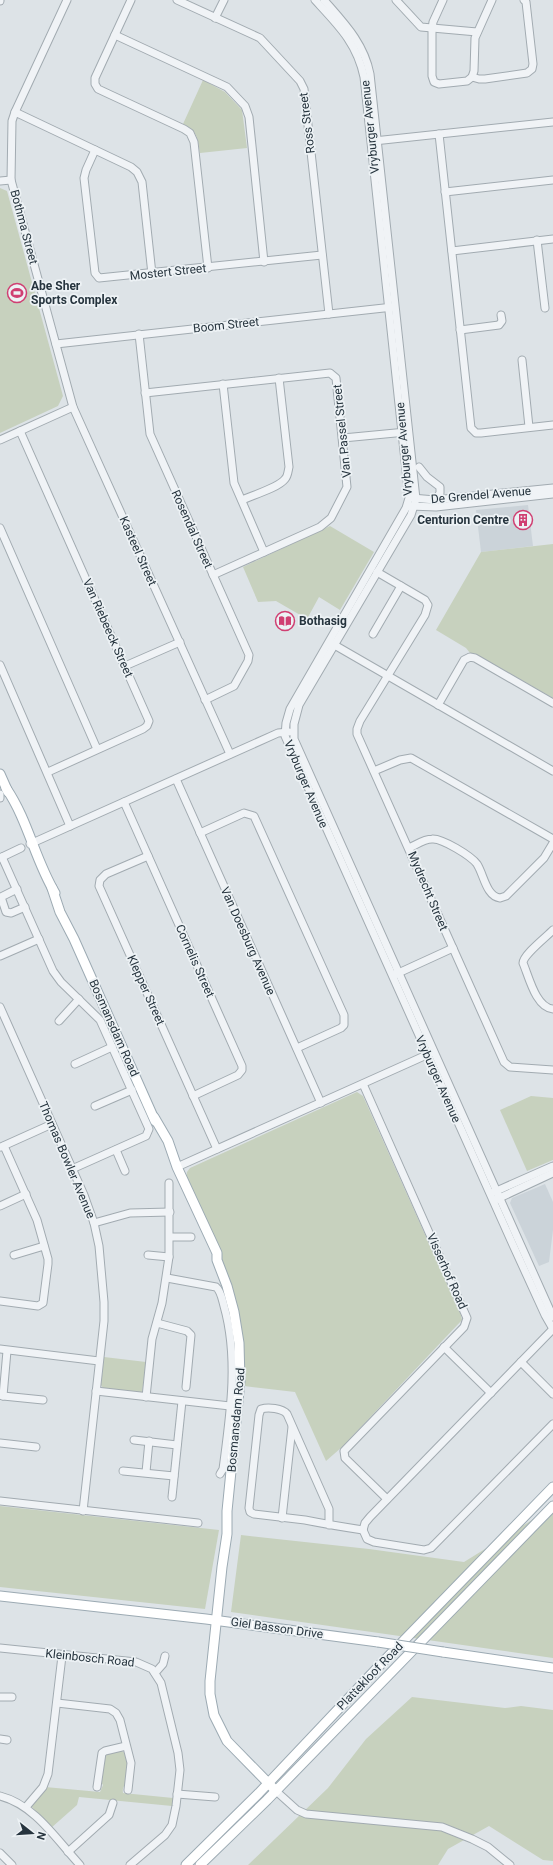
<svg xmlns="http://www.w3.org/2000/svg" width="553" height="1865" viewBox="0 0 553 1865" font-family="Roboto,sans-serif">
	<rect width="100%" height="100%" fill="#dde3e7"/>
	<g fill="#cbd3d9">
		<path d="M528,505L533,546L481,552L476,510Z"/>
		<path d="M545,1184L553,1202V1230L549,1262L539,1266L510,1203L512,1198Z"/>
	</g>
	<g fill="#c7d1be">
		<path d="M203,80L225,92L242,110L247,148L200,153C198,139 197,130 183,124Z"/>
		<path d="M0,188L7,191L63,396L58,406L0,433Z"/>
		<path d="M330,526L374,552L340,610L319,597L307,619L276,601L258,602L243,567Z"/>
		<path d="M553,544V698L476,654L470,653L466,648L436,630L481,552Z"/>
		<path d="M357,1092L363,1096L461,1315L462,1320L342,1447L326,1461L295,1392L244,1386L242,1334L228,1277L186,1178L187,1172L190,1168Z"/>
		<path d="M531,1096L553,1098V1160L527,1171L500,1110Z"/>
		<path d="M104,1357L146,1362L142,1392L139,1393L103,1388L101,1385Z"/>
		<path d="M0,1506L219,1530L205,1609L0,1587Z"/>
		<path d="M553,1507V1658L231,1612L241,1535L369,1549L464,1562Z"/>
		<path d="M412,1697L505,1708L521,1706L553,1710V1861L543,1860L489,1826L448,1849L438,1865H248L328,1788L366,1739Z"/>
		<path d="M120,1750L125,1753C128,1762 128,1771 126,1781C125,1786 122,1787 123,1793L173,1798L172,1806L79,1797L77,1805L51,1828L30,1805L45,1787L100,1792L103,1785L100,1781L104,1755Z"/>
	</g>
	<g fill="none" stroke-linecap="round" stroke-linejoin="round">
		<defs>
			<g id="minor">
				<path d="M67,0L15,112L12,121L11,180L73,407L230,754"/>
				<path d="M131,0L95,78V84L98,89L184,129L190,133L194,142L208,268"/>
				<path d="M177,0L260,38L300,81L304,89L329,314"/>
				<path d="M315,0C338,25 357,43 364,77L409,498L406,508L290,709L286,723L285,736L513,1245L545,1315L553,1329"/>
				<path d="M324,0C344,23 364,43 370,74L416,499L411,515L299,705L294,724V739L553,1317"/>
				<path d="M396,0L421,27L477,32"/>
				<path d="M443,0L433,22L432,29V76L434,82L439,84L467,81L472,77L474,71L475,38L492,0"/>
				<path d="M0,1V0"/>
				<path d="M215,18L224,0"/>
				<path d="M115,35L227,87L245,106L249,117L264,262"/>
				<path d="M472,77L479,79H485L527,73L532,69L533,64L526,2L524,0"/>
				<path d="M15,112L131,167L137,172L142,182L152,274"/>
				<path d="M439,134L471,428L476,433H481L553,425"/>
				<path d="M374,141L553,122"/>
				<path d="M95,150L86,170L84,178L95,273L99,278L322,255"/>
				<path d="M0,181L11,180"/>
				<path d="M445,192L553,180"/>
				<path d="M537,240L545,308"/>
				<path d="M452,251L553,239"/>
				<path d="M460,330L499,325L502,321L501,315"/>
				<path d="M139,334L150,434L249,655L248,661L234,686L205,700"/>
				<path d="M56,344L393,307"/>
				<path d="M522,360L529,427"/>
				<path d="M223,384L234,483L264,552"/>
				<path d="M145,393L330,373L336,378L347,487L331,518L320,527L213,575"/>
				<path d="M20,431L149,721L147,726L143,729L48,772"/>
				<path d="M343,438L406,432"/>
				<path d="M0,440L73,407"/>
				<path d="M419,467L427,477L440,487V493L435,500"/>
				<path d="M412,498L435,500L553,488"/>
				<path d="M242,500C253,495 278,488 285,479C288,476 288,471 289,467L279,378"/>
				<path d="M410,506L436,507L553,494"/>
				<path d="M0,528L97,749"/>
				<path d="M377,572L425,600L428,605L425,615L360,721L357,729V734L504,1062L510,1067L553,1070"/>
				<path d="M373,634L401,586"/>
				<path d="M331,643L553,771"/>
				<path d="M0,665L70,826"/>
				<path d="M125,666L180,642"/>
				<path d="M438,705L464,660L470,657L475,658L553,703"/>
				<path d="M374,771L400,760L411,758L553,839"/>
				<path d="M176,779L321,1103"/>
				<path d="M0,794V798"/>
				<path d="M124,802L242,1066V1070L238,1075L193,1096"/>
				<path d="M200,833L244,813L254,816L344,1015V1025L341,1028L297,1048"/>
				<path d="M30,844L278,733L289,732"/>
				<path d="M409,848C416,845 424,839 432,839C442,838 471,856 477,864C484,875 486,896 500,898L506,896L544,858L553,843"/>
				<path d="M148,856L106,874L100,880L99,886L217,1149"/>
				<path d="M2,857L53,971L61,982L100,1020L149,1129L146,1136L72,1169"/>
				<path d="M0,858L21,848"/>
				<path d="M17,889L1,897L6,912L11,913L25,907"/>
				<path d="M553,930C546,937 523,955 523,963C529,977 536,1008 553,1009"/>
				<path d="M0,956L39,939"/>
				<path d="M394,975L453,948"/>
				<path d="M0,1007L84,1195L94,1223L99,1246L104,1302V1321L83,1511"/>
				<path d="M59,1021L79,999"/>
				<path d="M75,1064L112,1047"/>
				<path d="M363,1084L467,1318L464,1327L344,1451L345,1458L387,1499"/>
				<path d="M95,1106L132,1090"/>
				<path d="M1,1147L52,1124"/>
				<path d="M116,1150L125,1171"/>
				<path d="M177,1167L431,1053"/>
				<path d="M492,1193L553,1166"/>
				<path d="M495,1200L553,1173"/>
				<path d="M0,1206L26,1194"/>
				<path d="M94,1223L130,1213L170,1212"/>
				<path d="M170,1237H191"/>
				<path d="M14,1255L44,1246"/>
				<path d="M148,1255L169,1257"/>
				<path d="M167,1278L216,1287C221,1291 222,1299 224,1306C239,1359 230,1416 223,1469L220,1474"/>
				<path d="M0,1301L38,1306L43,1303L48,1264V1259L37,1220L4,1146"/>
				<path d="M157,1323L187,1331L191,1335L186,1387"/>
				<path d="M444,1347L491,1393"/>
				<path d="M0,1349L99,1361"/>
				<path d="M521,1362L553,1394"/>
				<path d="M96,1391L230,1406"/>
				<path d="M0,1395L3,1396L7,1351"/>
				<path d="M3,1396L43,1400"/>
				<path d="M146,1397L152,1339L162,1303L169,1257V1183"/>
				<path d="M134,1440L177,1445"/>
				<path d="M0,1443L36,1447"/>
				<path d="M123,1471L174,1476"/>
				<path d="M146,1472L149,1441"/>
				<path d="M172,1497L182,1401"/>
				<path d="M0,1501L198,1523"/>
				<path d="M282,1518L292,1427"/>
				<path d="M329,1525V1509L287,1414C282,1408 268,1407 261,1409L259,1415L249,1508L250,1512L254,1514L305,1520C325,1524 343,1527 363,1530"/>
				<path d="M363,1530L365,1523L370,1517L553,1329"/>
				<path d="M363,1530L367,1539L374,1542L424,1550L431,1548L553,1424"/>
				<path d="M0,1648L136,1662L152,1669L161,1683L178,1753L180,1770L176,1806L172,1825L165,1835L130,1865"/>
				<path d="M155,1673L163,1664L165,1656"/>
				<path d="M0,1697H12"/>
				<path d="M57,1703L110,1709L116,1713L120,1720L131,1763L128,1790"/>
				<path d="M0,1739L7,1740"/>
				<path d="M97,1787L102,1753L105,1751L126,1746"/>
				<path d="M276,1791L297,1810L306,1814L442,1827L472,1839L488,1847L510,1865"/>
				<path d="M177,1794L215,1797"/>
				<path d="M0,1796C35,1805 56,1839 80,1865"/>
				<path d="M26,1807L43,1787L48,1774L62,1656"/>
				<path d="M68,1852L109,1815L113,1803"/>
				<path d="M0,1853L12,1865"/>
			</g>
			<g id="major">
				<path d="M0,774L8,792"/>
				<path d="M6,788C28,820 35,860 55,893"/>
				<path d="M52,888L60,912L74,939L155,1121"/>
				<path d="M154,1117L168,1141L177,1167L217,1253V1260L227,1286L234,1312L239,1343L240,1381L227,1511V1534L222,1567L210,1681V1694L214,1715L227,1741L276,1791"/>
				<path d="M0,1596L206,1619L378,1642"/>
				<path d="M443,1652L553,1668"/>
				<path d="M186,1865L259,1793L380,1665L553,1487"/>
				<path d="M200,1865L267,1800L553,1506"/>
			</g>
		</defs>
		<use href="#minor" stroke="#a2abb1" stroke-width="9"/>
		<use href="#major" stroke="#9caab3" stroke-width="11"/>
		<use href="#minor" stroke="#f0f3f6" stroke-width="7"/>
		<use href="#major" stroke="#fff" stroke-width="9"/>
		<defs>
			<path id="major-bridge" d="M378,1642L443,1652"/>
		</defs>
		<use href="#major-bridge" stroke="#9caab3" stroke-width="11" stroke-linecap="butt"/>
		<use href="#major-bridge" stroke="#fff" stroke-width="9"/>
	</g>
	<defs>
		<symbol id="stadium-ring" viewBox="-11 -11 22 22"><circle r="9.5" fill="#edf2f5" stroke="#d03f72" stroke-width="1.5"/><path d="M0-5a6.5 5 0 1 0 0 10a6.5 5 0 1 0 0-10ZM-3.5-1.8h7v3.6h-7Z" fill="#d03f72"/></symbol>
		<symbol id="building-ring" viewBox="-11 -11 22 22"><circle r="9.5" fill="#edf2f5" stroke="#d03f72" stroke-width="1.5"/><path d="M-4-6H4V6H1V3H-1V6H-4ZM-2.5-4.3h1.7v1.8h-1.7ZM.8-4.3h1.7v1.8H.8ZM-2.5-1h1.7V.8h-1.7ZM.8-1h1.7V.8H.8Z" fill="#d03f72"/></symbol>
		<symbol id="library-ring" viewBox="-11 -11 22 22"><circle r="9.5" fill="#edf2f5" stroke="#d03f72" stroke-width="1.5"/><path d="M-6-4Q-3-5.5-.7-3.5V5Q-3 3-6 4ZM6-4Q3-5.5 .7-3.5V5Q3 3 6 4Z" fill="#d03f72"/></symbol>
	</defs>
	<g fill-rule="evenodd">
		<use href="#stadium-ring" x="6" y="282" width="22" height="22"/>
		<use href="#building-ring" x="512" y="509" width="22" height="22"/>
		<use href="#library-ring" x="274" y="610" width="22" height="22"/>
	</g>
	<g text-anchor="middle" dominant-baseline="central" stroke-width="3.5" stroke-linejoin="round" paint-order="stroke">
		<g font-size="12" fill="#26343e" stroke="#edf2f5">
			<text transform="translate(307 123) rotate(-97)">Ross Street</text>
			<text transform="translate(370 127) rotate(-96)">Vryburger Avenue</text>
			<text transform="translate(24 227) rotate(75)">Bothma Street</text>
			<text transform="translate(168 272) rotate(-6)">Mostert Street</text>
			<text transform="translate(226 325) rotate(-6)">Boom Street</text>
			<text transform="translate(342 431) rotate(-96)">Van Passel Street</text>
			<text transform="translate(404 449) rotate(-95)">Vryburger Avenue</text>
			<text transform="translate(481 495) rotate(-5)">De Grendel Avenue</text>
			<text transform="translate(192 529) rotate(66)">Rosendal Street</text>
			<text transform="translate(138 551) rotate(66)">Kasteel Street</text>
			<text transform="translate(108 628) rotate(66)">Van Riebeeck Street</text>
			<text transform="translate(306 784) rotate(67)">Vryburger Avenue</text>
			<text transform="translate(428 891) rotate(67)">Mydrecht Street</text>
			<text transform="translate(248 941) rotate(66)">Van Doesburg Avenue</text>
			<text transform="translate(195 961) rotate(66)">Cornelis Street</text>
			<text transform="translate(146 990) rotate(66)">Klepper Street</text>
			<text transform="translate(114 1028) rotate(66)">Bosmansdam Road</text>
			<text transform="translate(438 1079) rotate(66)">Vryburger Avenue</text>
			<text transform="translate(67 1160) rotate(67)">Thomas Bowler Avenue</text>
			<text transform="translate(447 1271) rotate(66)">Visserhof Road</text>
			<text transform="translate(236 1420) rotate(-85)">Bosmansdam Road</text>
			<text transform="translate(277 1628) rotate(8)">Giel Basson Drive</text>
			<text transform="translate(90 1658) rotate(6)">Kleinbosch Road</text>
			<text transform="translate(370 1676) rotate(-46)">Plattekloof Road</text>
		</g>
		<g font-size="12" font-weight="bold" fill="#26343e" stroke="#edf2f5" text-anchor="start">
			<text x="31" y="286">Abe Sher<tspan x="31" dy="14">Sports Complex</tspan></text>
			<text x="509" y="520" text-anchor="end">Centurion Centre</text>
			<text x="299" y="621">Bothasig</text>
		</g>
	</g>
	<g transform="translate(32 1833) rotate(107)" stroke="#edf2f5" stroke-width="3" paint-order="stroke">
	<path d="M0-3L7 15L0 10L-7 15Z" fill="#26343e"/>
	<text y="-6" font-size="11" font-weight="bold" text-anchor="middle" fill="#26343e">N</text>
	</g>
</svg>
